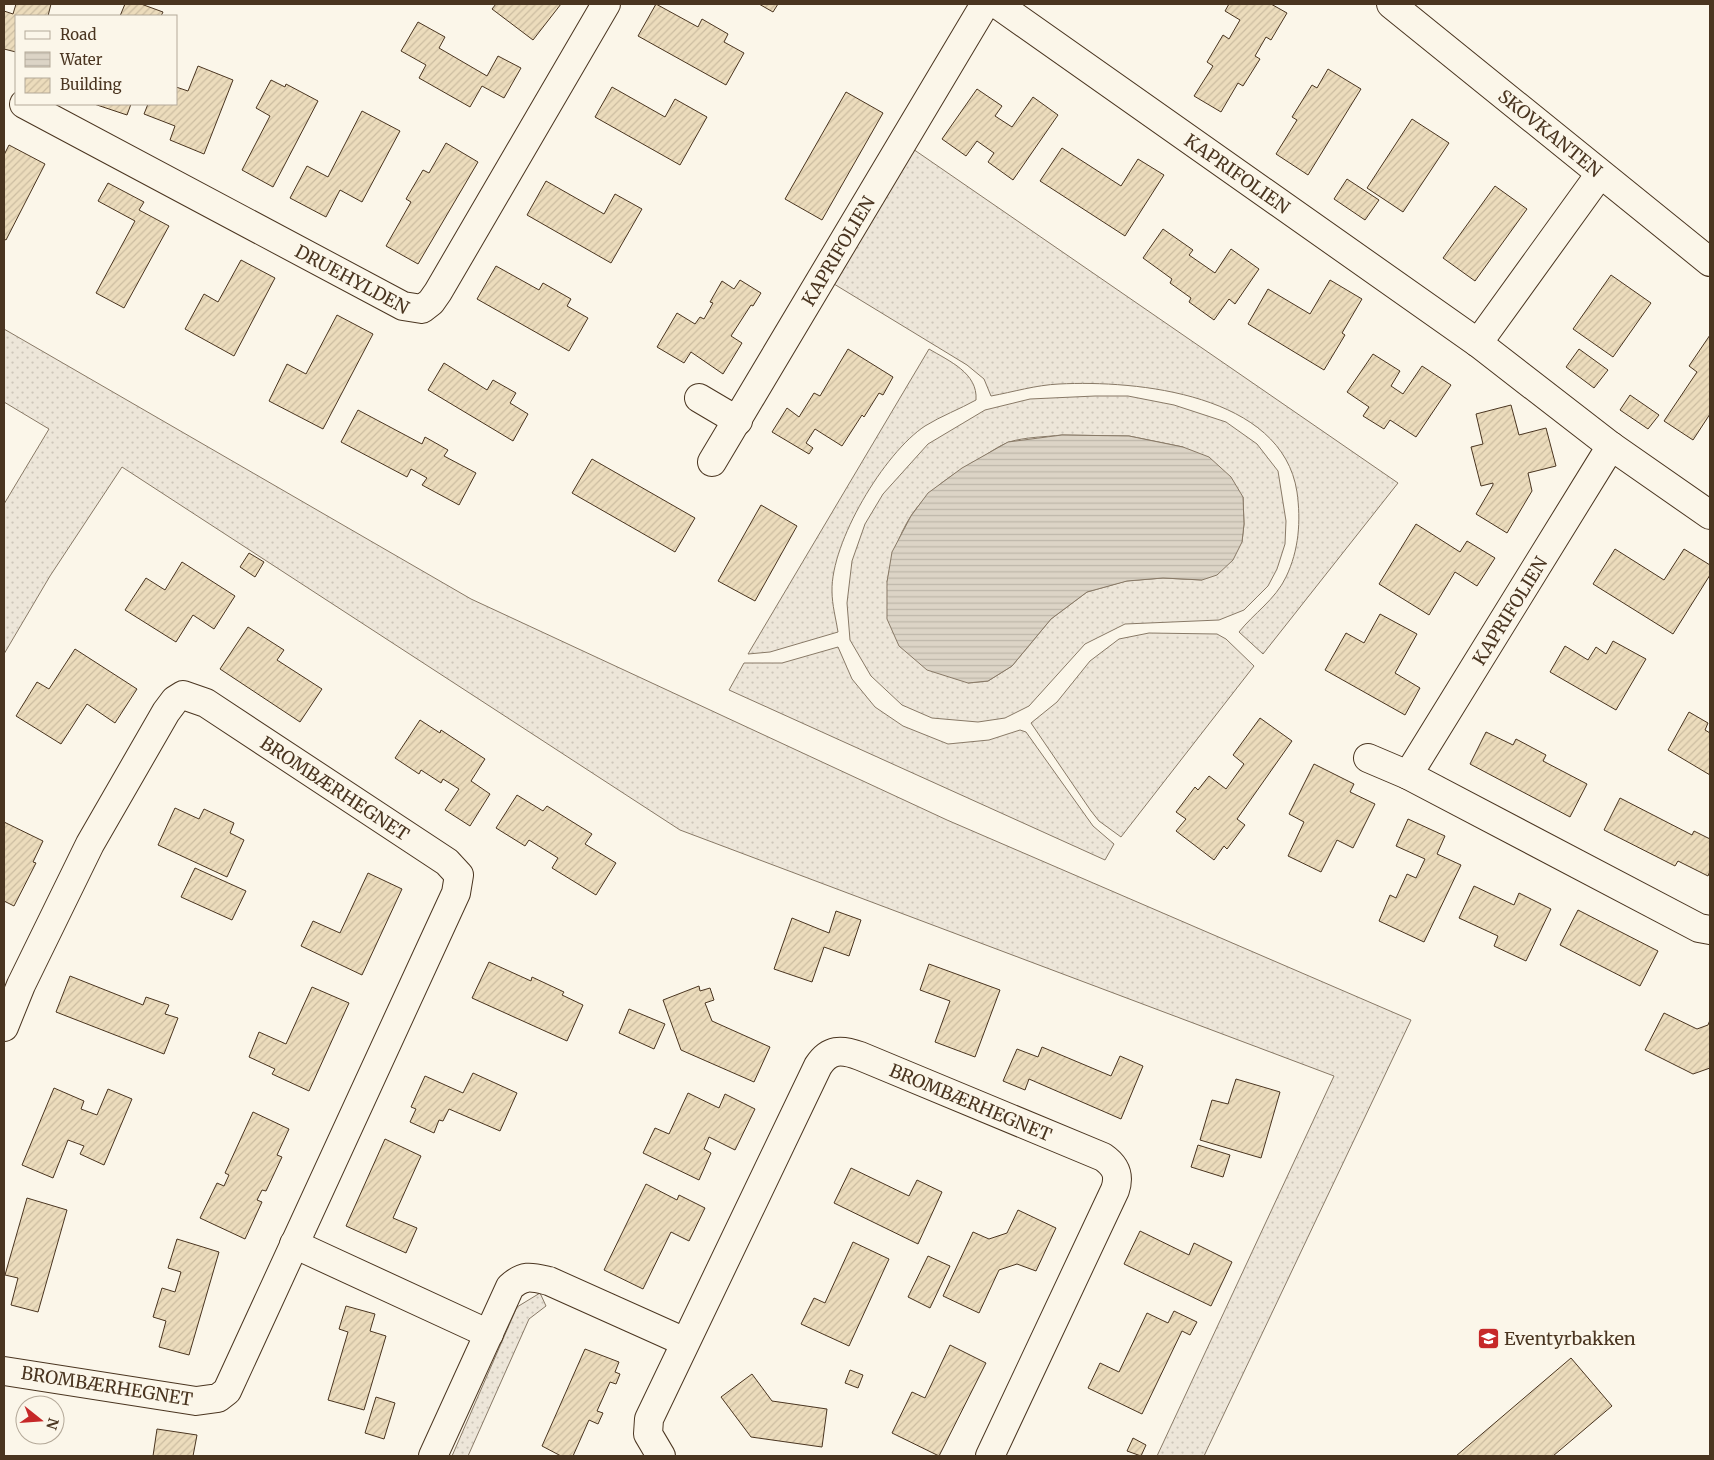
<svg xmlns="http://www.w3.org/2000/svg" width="1714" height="1460" viewBox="0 0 1714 1460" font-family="Merriweather,serif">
	<defs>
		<pattern id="grass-dots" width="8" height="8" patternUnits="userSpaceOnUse" patternTransform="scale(1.25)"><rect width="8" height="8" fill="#ede6d9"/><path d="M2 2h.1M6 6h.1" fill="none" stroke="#cdc6ba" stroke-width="1.8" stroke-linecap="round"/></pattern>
		<pattern id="water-rules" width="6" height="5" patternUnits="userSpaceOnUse" patternTransform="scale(1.25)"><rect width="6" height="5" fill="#dcd4c6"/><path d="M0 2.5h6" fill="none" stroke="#beb7aa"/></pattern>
		<pattern id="building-hatch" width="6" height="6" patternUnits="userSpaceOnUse" patternTransform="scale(1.25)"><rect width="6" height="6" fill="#ecdcbc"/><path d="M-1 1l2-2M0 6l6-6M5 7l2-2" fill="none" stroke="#ccbda1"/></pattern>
	</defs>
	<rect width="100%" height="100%" fill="#fbf6e9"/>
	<g fill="url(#grass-dots)" stroke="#887966" fill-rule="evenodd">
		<path d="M913,149L1398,483L1263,654L1239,632C1254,613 1275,600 1286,577C1299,550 1301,521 1297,492C1282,394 1137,380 1059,384C1036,385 1013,392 991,396L984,379L967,365L834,284Z"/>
		<path d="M4,329L471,599L947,820L1411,1020L1204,1456H1157L1334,1076L680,830L122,467L50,576L4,654V504L49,429L4,402Z"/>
		<path d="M929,349C949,361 978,373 976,400C960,409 941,416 925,426C884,453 831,542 832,591C832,605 836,619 838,632L770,652L748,654Z"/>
		<path d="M1095,396H1128L1174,405L1226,422L1257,444L1278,471L1286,521L1285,544L1277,569L1268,586L1244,610L1219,620L1125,624L1085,644L1029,706L1005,718L978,722L932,718L902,705L871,676L850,640L847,603L852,561L865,524L883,494L928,444L985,410L1030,399ZM1062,435L1129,436L1183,447L1243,497L1244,524L1242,542L1202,580L1163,578L1126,581L1087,592L1051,619L1012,666L988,681L968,683L887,582C899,518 923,490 979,459C988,454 998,446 1009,442C1025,437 1045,437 1062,435Z"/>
		<path d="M1149,633L1217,634L1226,639L1254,666L1121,837L1099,821L1091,811L1031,723L1057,702L1090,661L1119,639Z"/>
		<path d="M838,647L852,679L875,707L903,726L948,744L989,740L1020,730L1026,732L1093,826L1114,844L1105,860L729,690L744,663H782Z"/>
		<path d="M540,1293L546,1306L529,1319L468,1456H452L517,1307Z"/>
	</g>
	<path fill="url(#water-rules)" stroke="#887966" d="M1062,435L1129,436L1183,447L1209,457L1231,477L1243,497L1244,524L1242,542L1233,560L1217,575L1202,580L1163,578L1127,581L1087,592L1051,619L1012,666L988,681L968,683L927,670L899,646L887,619V582L892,552L911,516L928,493L962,468L1008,442Z"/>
	<g fill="url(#building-hatch)" stroke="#4a3520">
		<path d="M16,4H51L48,16H16V52L4,49V11L13,14Z"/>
		<path d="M125,4H141L163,12L161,16H120Z"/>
		<path d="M496,4H561L533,40L492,9Z"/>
		<path d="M656,4L698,27L702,19L728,34L724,42L744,53L726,85L638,36Z"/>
		<path d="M759,4H778L773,12Z"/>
		<path d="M1229,4H1271L1287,13L1271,40L1266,37L1255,56L1260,59L1243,86L1238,83L1221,112L1194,96L1213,66L1207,62L1223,35L1229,39L1240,20L1225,11Z"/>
		<path d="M418,22L445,37L439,48L487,76L498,56L521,68L504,98L482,86L470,107L419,78L426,65L401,51Z"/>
		<path d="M198,66L233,80L204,154L170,140L175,126L144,114L148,104H176V87L188,91Z"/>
		<path d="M1328,69L1361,89L1308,175L1276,154L1297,120L1292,117L1312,85L1317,88Z"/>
		<path d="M271,80L285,87L286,84L318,101L273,187L242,170L270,116L256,108Z"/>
		<path d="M612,87L665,117L675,99L707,117L680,165L595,117Z"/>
		<path d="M977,89L1002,106L995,116L1012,127L1033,97L1058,115L1013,180L988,162L994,153L977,141L966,156L942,139Z"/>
		<path d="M846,92L883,113L822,220L785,199Z"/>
		<path d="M94,104H131L127,115Z"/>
		<path d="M362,111L400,131L362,202L340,190L326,217L290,198L307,166L328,177Z"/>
		<path d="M1412,119L1449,143L1403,212L1367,188Z"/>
		<path d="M446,143L478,162L418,264L386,246L411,202L406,199L423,170L429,173Z"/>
		<path d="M9,145L45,164L6,240L4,239V155Z"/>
		<path d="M1062,148L1121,186L1138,159L1164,175L1125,236L1040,181Z"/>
		<path d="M1347,179L1379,200L1365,220L1334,199Z"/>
		<path d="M546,181L604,214L615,194L642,209L611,263L527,215Z"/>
		<path d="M108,183L144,202L139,210L169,226L124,308L96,293L135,221L98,201Z"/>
		<path d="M1495,186L1527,209L1475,281L1443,258Z"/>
		<path d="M1163,229L1193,250L1189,255L1215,273L1231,249L1259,269L1235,304L1229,299L1214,320L1189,302L1191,298L1170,283L1172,279L1143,258Z"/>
		<path d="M241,260L275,278L234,356L185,329L204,294L218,302Z"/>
		<path d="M496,266L539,290L543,283L571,299L567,306L588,318L569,351L477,299Z"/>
		<path d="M1611,275L1651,303L1613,357L1573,329Z"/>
		<path d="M740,280L761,293L753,306L751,305L731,336L742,343L723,374L691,352L684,363L657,347L677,313L695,324L700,317L704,319L713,303L710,302L722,281L734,289Z"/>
		<path d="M1330,280L1362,299L1342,333L1345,335L1324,370L1248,324L1268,289L1310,314Z"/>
		<path d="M337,315L373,334L323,429L269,401L287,364L306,374Z"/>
		<path d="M1710,335V414L1693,440L1664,421L1697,372L1689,366Z"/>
		<path d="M848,349L893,377L883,395L879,393L864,417L862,415L842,446L815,429L806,443L813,448L809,454L772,432L787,408L799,417L814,393L820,396Z"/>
		<path d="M1579,349L1608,370L1594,388L1566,367Z"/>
		<path d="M1373,354L1400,371L1391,386L1403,394L1422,366L1451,385L1416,437L1390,420L1384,429L1363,416L1369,407L1347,392Z"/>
		<path d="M444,363L487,390L493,380L516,393L510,403L528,414L513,441L428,390Z"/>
		<path d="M1630,395L1659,415L1648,429L1620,410Z"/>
		<path d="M1511,405L1519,435L1546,428L1556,466L1528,473L1532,491L1507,533L1476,514L1493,485V483L1481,486L1471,447L1483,444L1476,414Z"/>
		<path d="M358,410L422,444L425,437L448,450L444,456L476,473L459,505L422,485L427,478L411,469L407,477L341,442Z"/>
		<path d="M592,459L695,518L675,552L572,493Z"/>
		<path d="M761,505L797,526L755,601L718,581Z"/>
		<path d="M1416,524L1460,552L1467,541L1495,558L1477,586L1455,572L1429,615L1379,584Z"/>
		<path d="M1615,549L1664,580L1684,549L1710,565V575L1673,634L1593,584Z"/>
		<path d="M249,553L264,562L255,577L240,567Z"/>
		<path d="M182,562L235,596L214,629L193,615L176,642L125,610L146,578L165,590Z"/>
		<path d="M1380,614L1417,634L1395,673L1420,688L1405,715L1325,670L1346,633L1364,643Z"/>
		<path d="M248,627L284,650L277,660L322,689L300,722L220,669Z"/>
		<path d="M1613,641L1646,659L1616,710L1550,672L1565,646L1588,660L1596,647L1606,654Z"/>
		<path d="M75,649L137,689L115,723L87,704L61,744L16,716L37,682L49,689Z"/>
		<path d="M1689,712L1708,723L1705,730L1710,733V775L1668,750Z"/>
		<path d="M1260,718L1292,741L1237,819L1245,825L1227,849L1224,846L1214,860L1176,831L1186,819L1176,812L1195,787L1198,790L1209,776L1226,789L1244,764L1233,755Z"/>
		<path d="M420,720L440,733L441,730L485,759L471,781L490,794L470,826L445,810L459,789L443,779L441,783L421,770L419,774L395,758Z"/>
		<path d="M1486,732L1513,745L1516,739L1546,755L1543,761L1587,784L1570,817L1470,764Z"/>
		<path d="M1314,764L1354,784L1350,792L1375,804L1353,848L1337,840L1321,872L1288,856L1304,822L1289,814Z"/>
		<path d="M517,795L543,811L547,806L592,834L585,844L616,863L596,895L552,868L558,858L529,840L525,846L496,828Z"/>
		<path d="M1620,798L1692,835L1694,831L1710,839V871L1708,876L1678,861L1675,866L1604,830Z"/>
		<path d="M175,808L199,819L204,809L234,823L230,833L244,840L227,877L158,845Z"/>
		<path d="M1408,819L1445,836L1437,854L1461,865L1424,942L1379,921L1390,895L1396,898L1407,874L1416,878L1425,859L1396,846Z"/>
		<path d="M4,822L43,841L33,862L36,863L14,906L4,901Z"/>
		<path d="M195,868L246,891L232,920L181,897Z"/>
		<path d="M368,873L402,889L362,975L301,946L313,921L340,933Z"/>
		<path d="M1474,886L1514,905L1519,893L1551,909L1526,961L1494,946L1498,936L1459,918Z"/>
		<path d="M1578,910L1658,951L1640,986L1560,945Z"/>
		<path d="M836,911L861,920L849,956L824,947L812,982L774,969L792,918L829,933Z"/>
		<path d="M489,962L531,981L532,977L564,992L562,995L583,1005L567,1041L472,998Z"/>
		<path d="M929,964L1000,990L975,1057L935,1042L950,1001L920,990Z"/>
		<path d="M70,976L143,1005L146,997L169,1005L165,1014L178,1018L164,1054L56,1012Z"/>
		<path d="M699,986L700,991L710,988L714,1000L705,1003L712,1021L770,1047L754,1082L681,1050L663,1000Z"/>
		<path d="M312,987L349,1003L309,1091L272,1074L275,1069L249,1057L259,1032L286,1044Z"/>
		<path d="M629,1009L665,1024L654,1049L619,1033Z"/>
		<path d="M1664,1013L1697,1029L1708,1025L1710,1020V1068L1693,1074L1645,1050Z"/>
		<path d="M1042,1047L1111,1076L1120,1056L1143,1066L1121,1119L1029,1079L1025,1090L1003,1081L1017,1049L1038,1057Z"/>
		<path d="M473,1073L517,1093L500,1131L449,1109L443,1121L439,1120L434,1133L410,1122L416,1109L411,1107L425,1076L463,1093Z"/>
		<path d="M1236,1079L1280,1092L1261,1158L1200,1140L1212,1100L1228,1104Z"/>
		<path d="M54,1088L84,1101L81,1109L97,1115L108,1089L132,1099L104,1165L80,1154L84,1146L68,1140L53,1178L22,1165Z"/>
		<path d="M688,1093L719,1108L725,1094L755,1109L735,1150L709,1137L704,1149L711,1153L699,1180L643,1153L655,1128L669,1134Z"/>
		<path d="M253,1112L289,1129L277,1155L282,1157L266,1191L262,1190L257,1200L262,1202L245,1239L200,1218L217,1183L224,1186L229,1175L225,1173Z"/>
		<path d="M385,1139L421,1156L393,1218L417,1228L406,1253L346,1226Z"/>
		<path d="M1198,1145L1230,1155L1223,1177L1191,1167Z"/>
		<path d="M851,1168L909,1196L917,1180L942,1192L918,1244L834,1203Z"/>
		<path d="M646,1184L677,1200L679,1195L705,1208L689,1241L671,1232L643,1289L604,1270Z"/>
		<path d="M27,1198L67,1210L38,1312L11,1305L18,1278L5,1275Z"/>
		<path d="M1018,1210L1056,1228L1036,1271L1017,1264L999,1270L979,1313L943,1296L973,1232L989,1239L1007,1233Z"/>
		<path d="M1140,1231L1189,1255L1194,1243L1232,1262L1211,1306L1124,1264Z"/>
		<path d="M177,1239L219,1252L189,1355L159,1347L166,1321L153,1317L162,1288L175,1292L181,1272L168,1268Z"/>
		<path d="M853,1242L889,1259L849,1346L801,1324L814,1298L825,1303Z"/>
		<path d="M928,1256L950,1266L930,1308L908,1297Z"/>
		<path d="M346,1306L375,1314L370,1331L386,1336L364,1410L328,1400L348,1332L339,1329Z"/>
		<path d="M1174,1311L1197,1322L1190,1335L1182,1331L1142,1414L1088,1388L1100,1363L1119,1372L1147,1313L1168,1323Z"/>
		<path d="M950,1345L986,1363L939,1456L892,1433L912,1392L925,1398Z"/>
		<path d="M585,1349L619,1362L615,1372L620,1374L616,1384L610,1382L597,1411L603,1413L598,1424L589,1420L573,1456H561L542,1446Z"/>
		<path d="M1571,1358L1612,1406L1553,1456H1456Z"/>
		<path d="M850,1370L863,1375L858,1388L845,1383Z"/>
		<path d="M752,1374L772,1401L827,1409L822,1447L751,1437L721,1397Z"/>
		<path d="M376,1397L395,1403L384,1439L365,1433Z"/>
		<path d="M157,1429L197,1435L193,1456H153Z"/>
		<path d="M1133,1438L1146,1445L1141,1456L1127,1451Z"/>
	</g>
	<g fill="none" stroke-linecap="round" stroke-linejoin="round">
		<defs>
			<g id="minor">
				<path id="s1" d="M997,4L1478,343L1611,446L1710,515"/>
				<path id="s2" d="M1391,4L1710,262"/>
				<path id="s3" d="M24,104L403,306L422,309L431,302L438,292L606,4"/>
				<path d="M1478,343L1600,174"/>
				<path d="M699,398L738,421"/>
				<path d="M1611,446L1408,775L1699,928L1710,930"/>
				<path id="s4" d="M712,462L985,4"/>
				<path d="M1368,758L1408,775"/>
				<path id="s5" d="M4,1027L21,985L90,844L166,712L175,700L183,695L206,703L447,862L459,875L456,893L227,1391L218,1398L196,1401L4,1371"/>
				<path d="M294,1244L489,1334"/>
				<path d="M433,1456L510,1287C524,1274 532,1277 549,1281L685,1342"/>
				<path id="s6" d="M661,1456L648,1434L649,1419L818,1066C829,1049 841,1049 860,1056L1103,1157C1116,1166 1120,1175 1115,1190L990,1456"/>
			</g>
		</defs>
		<use href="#minor" stroke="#4a3520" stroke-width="30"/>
		<use href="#minor" stroke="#fbf6e9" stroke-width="28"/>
	</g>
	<defs>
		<symbol id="school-square" viewBox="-11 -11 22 22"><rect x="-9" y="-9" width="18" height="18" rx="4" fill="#c62828" stroke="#fbf6e9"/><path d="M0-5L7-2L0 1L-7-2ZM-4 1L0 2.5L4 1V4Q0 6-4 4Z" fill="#fff"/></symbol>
	</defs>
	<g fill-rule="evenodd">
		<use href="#school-square" x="1476" y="1326" width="25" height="25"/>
	</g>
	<g text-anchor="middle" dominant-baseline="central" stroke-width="4" stroke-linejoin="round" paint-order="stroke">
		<g font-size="18" fill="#4a3520" stroke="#fbf6e9">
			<text stroke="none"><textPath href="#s2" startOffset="205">SKOVKANTEN</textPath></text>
			<text stroke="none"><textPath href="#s1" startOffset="294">KAPRIFOLIEN</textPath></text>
			<text stroke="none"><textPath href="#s4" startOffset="246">KAPRIFOLIEN</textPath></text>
			<text stroke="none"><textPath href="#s3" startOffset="372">DRUEHYLDEN</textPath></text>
			<text transform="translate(1510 611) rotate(-58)">KAPRIFOLIEN</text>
			<text stroke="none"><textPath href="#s5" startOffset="558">BROMBÆRHEGNET</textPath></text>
			<text stroke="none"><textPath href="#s6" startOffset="600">BROMBÆRHEGNET</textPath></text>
			<text transform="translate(107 1386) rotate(9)">BROMBÆRHEGNET</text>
		</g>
		<g font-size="18" fill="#4a3520" stroke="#fbf6e9" text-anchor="start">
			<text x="1504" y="1338">Eventyrbakken</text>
		</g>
	</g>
	<rect width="1714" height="1460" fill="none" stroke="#4a3520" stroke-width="10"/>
	<rect x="15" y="15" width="162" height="90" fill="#fbf6e9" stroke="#b4a999"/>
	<rect x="25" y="31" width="25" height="8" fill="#fbf6e9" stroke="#b4a999"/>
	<text x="60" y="40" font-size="15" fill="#4a3520">Road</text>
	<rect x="25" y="52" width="25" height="15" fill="url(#water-rules)" stroke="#b4a999"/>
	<text x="60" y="65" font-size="15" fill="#4a3520">Water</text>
	<rect x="25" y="78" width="25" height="15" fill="url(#building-hatch)" stroke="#b4a999"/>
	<text x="60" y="90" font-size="15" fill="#4a3520">Building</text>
	<g transform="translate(40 1420) rotate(107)"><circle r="24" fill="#fbf6e9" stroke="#b4a999"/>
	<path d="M0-4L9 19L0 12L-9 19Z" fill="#c62828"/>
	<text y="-8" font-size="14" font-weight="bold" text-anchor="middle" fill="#4a3520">N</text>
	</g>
</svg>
